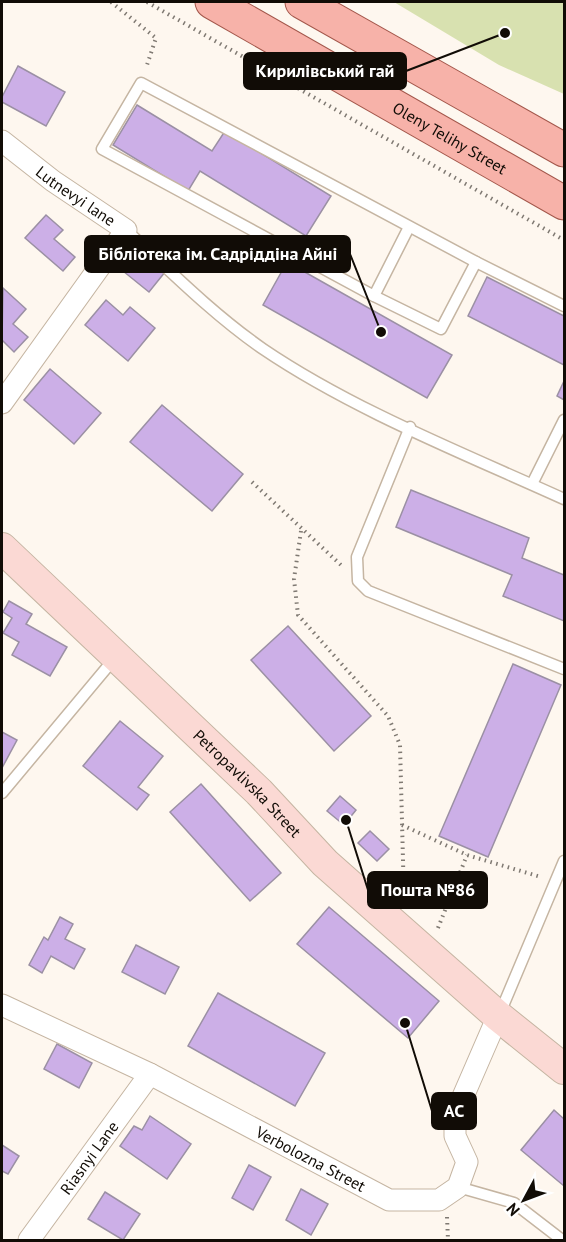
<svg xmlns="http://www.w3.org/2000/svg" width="566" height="1242" viewBox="0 0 566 1242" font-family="'PT Sans',sans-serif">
	<rect width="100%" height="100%" fill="#fef7ef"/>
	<path fill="#d8e1b0" d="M394,2H564V94L499,65Z"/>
	<g fill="#ccafe7" stroke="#9b90a4" stroke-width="1.5">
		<path d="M18,66L65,92L46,126L2,102V97Z"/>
		<path d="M137,105L212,151L225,131L331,196L306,236L200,171L188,191L113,145Z"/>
		<path d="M46,215L63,230L54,239L75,257L63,271L25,238Z"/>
		<path d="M129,243L165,272L149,292L113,263Z"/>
		<path d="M287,262L452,355L427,398L263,305Z"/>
		<path d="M487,277L564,316V365L468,316Z"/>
		<path d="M3,288L26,309L13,324L28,337L14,352L2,340Z"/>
		<path d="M106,300L123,315L130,307L155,328L128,361L85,325Z"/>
		<path d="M50,369L101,413L74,444L24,400Z"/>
		<path d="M564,381V400L557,396Z"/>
		<path d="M162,405L243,474L212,511L130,442Z"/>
		<path d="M411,490L529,538L522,558L564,575V621L503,596L512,575L396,527Z"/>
		<path d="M9,601L32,614L26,624L67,647L50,676L12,655L19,642L3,633L12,618L3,612Z"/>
		<path d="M288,626L371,716L334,751L251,660Z"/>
		<path d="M513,664L561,685L488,857L439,836Z"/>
		<path d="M120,721L163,756L138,787L149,795L137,810L83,766Z"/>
		<path d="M2,732L17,740L2,768Z"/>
		<path d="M201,784L281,873L250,901L170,812Z"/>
		<path d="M340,796L356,810L344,825L327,811Z"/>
		<path d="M370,831L389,849L377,861L358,843Z"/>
		<path d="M329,907L439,1001L408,1038L297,944Z"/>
		<path d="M60,917L73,924L65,939L85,949L74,969L51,956L42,973L29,965L44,937L48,940Z"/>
		<path d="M136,945L179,967L165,994L122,972Z"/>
		<path d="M218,993L325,1053L295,1106L188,1046Z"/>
		<path d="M57,1044L92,1063L79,1088L44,1069Z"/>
		<path d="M554,1110L564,1119V1186L521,1150Z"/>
		<path d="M150,1116L191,1144L167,1179L120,1146L134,1126L142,1130Z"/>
		<path d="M2,1145L19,1156L8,1174L2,1171Z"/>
		<path d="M249,1165L271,1177L253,1210L232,1198Z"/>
		<path d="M301,1189L328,1204L311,1235L286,1220Z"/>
		<path d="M105,1192L140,1214L123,1240L88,1219Z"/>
	</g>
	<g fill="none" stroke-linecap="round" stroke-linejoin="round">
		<defs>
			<g id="lane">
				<path d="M409,227L374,296L102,149L141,83L476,262L564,306"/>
				<path d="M126,230C170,271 214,315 263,349C353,410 465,454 564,499"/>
				<path d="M374,296L441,329L476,262"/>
				<path d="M410,427L357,557L358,581L368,591L564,669"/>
				<path d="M532,484L564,420"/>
				<path d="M2,793L114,659"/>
				<path d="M500,1013L564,861"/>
				<path d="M458,1187L514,1203L562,1240"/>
			</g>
			<g id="street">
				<path id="s1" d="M2,141L53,181L126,230L2,403"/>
				<path id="s2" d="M2,1005L150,1074L389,1200H439L458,1187L467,1162L455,1136V1115L498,1016"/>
				<path id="s3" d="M29,1240L150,1074"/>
			</g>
			<g id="secondary">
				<path id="s4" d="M2,548L259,792L325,863L498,1016L564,1069"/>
			</g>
			<g id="primary">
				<path id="s5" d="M212,2L564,203"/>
				<path d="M302,2L564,150"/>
			</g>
		</defs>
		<use href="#lane" stroke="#c5b5a2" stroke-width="13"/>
		<use href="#street" stroke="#c5b5a2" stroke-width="23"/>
		<use href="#secondary" stroke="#c5b5a2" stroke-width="32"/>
		<use href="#primary" stroke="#a3574b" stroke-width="35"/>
		<g stroke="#7f7972" stroke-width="4" stroke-dasharray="1.5 4.5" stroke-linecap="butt">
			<path d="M111,2L156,38L146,68"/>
			<path d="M147,2L564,240"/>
			<path d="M252,482L342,566"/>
			<path d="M301,531L294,579L298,615L388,716L400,745L404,899"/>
			<path d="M402,825L467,855L541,877"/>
			<path d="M438,928L467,855"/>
			<path d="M447,1217L448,1240"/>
		</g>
		<use href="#lane" stroke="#fff" stroke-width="10"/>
		<use href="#street" stroke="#fff" stroke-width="21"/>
		<use href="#secondary" stroke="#fbd9d4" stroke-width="30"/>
		<use href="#primary" stroke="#f7b2a9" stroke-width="33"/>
	</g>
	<g text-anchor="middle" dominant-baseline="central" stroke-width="4.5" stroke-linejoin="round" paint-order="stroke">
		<g font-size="16" fill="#110c06" stroke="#fff">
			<text stroke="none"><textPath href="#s5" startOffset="274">Oleny Telihy Street</textPath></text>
			<text stroke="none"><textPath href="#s1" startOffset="92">Lutnevyi lane</textPath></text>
			<text stroke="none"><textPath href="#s4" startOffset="340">Petropavlivska Street</textPath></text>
			<text stroke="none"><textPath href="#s3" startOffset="102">Riasnyi Lane</textPath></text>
			<text stroke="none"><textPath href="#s2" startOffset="345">Verbolozna Street</textPath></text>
		</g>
	</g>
	<path fill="none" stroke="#110c06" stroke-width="2" d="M505 33L406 71M381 332L350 254M346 820L368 890M405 1023L432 1111"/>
	<g fill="#110c06" stroke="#fff" stroke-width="2">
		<circle cx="505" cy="33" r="6"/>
		<circle cx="381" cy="332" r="6"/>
		<circle cx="346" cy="820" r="6"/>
		<circle cx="405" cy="1023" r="6"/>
	</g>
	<g fill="#110c06" stroke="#110c06" stroke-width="2">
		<rect x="244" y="53" width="162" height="36" rx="6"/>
		<rect x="85" y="236" width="265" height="36" rx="6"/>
		<rect x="368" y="872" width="119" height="36" rx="6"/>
		<rect x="432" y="1093" width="44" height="36" rx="6"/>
	</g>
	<g font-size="18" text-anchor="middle" font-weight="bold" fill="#fff">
		<text x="325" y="77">Кирилівський гай</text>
		<text x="218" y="260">Бібліотека ім. Садріддіна Айні</text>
		<text x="428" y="896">Пошта №86</text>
		<text x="454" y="1117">АС</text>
	</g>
	<rect width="566" height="1242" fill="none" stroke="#110c06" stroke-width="6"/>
	<g transform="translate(524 1200) rotate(229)" stroke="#ffffff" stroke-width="4.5" paint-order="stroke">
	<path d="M0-4.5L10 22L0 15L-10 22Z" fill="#110c06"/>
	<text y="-9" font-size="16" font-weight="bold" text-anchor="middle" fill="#110c06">N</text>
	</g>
</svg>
